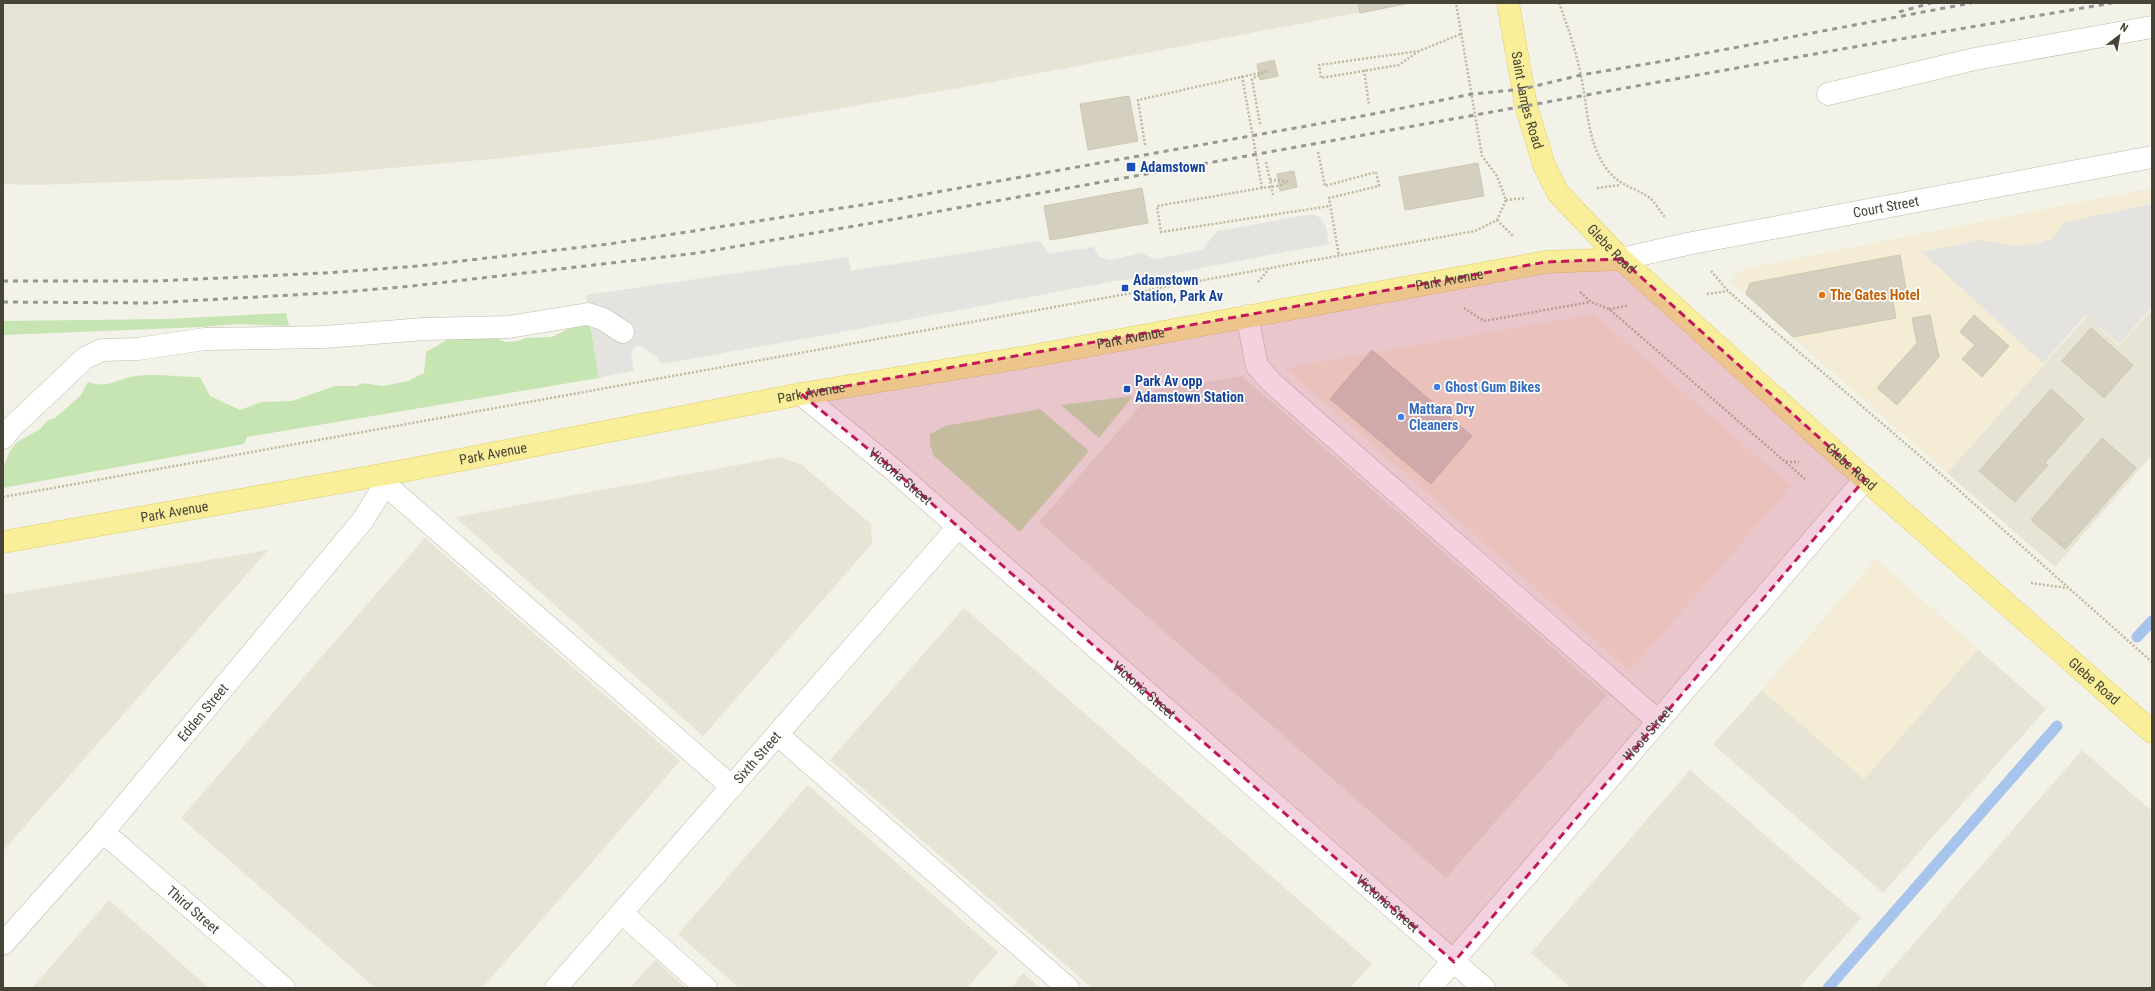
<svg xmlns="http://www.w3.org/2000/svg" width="2155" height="991" viewBox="0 0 2155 991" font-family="'Roboto Condensed',sans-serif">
	<rect width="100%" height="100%" fill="#f3f2e8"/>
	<g fill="#e7e4d6">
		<path d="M3,3H1410L971,86L653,140L503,158L314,175L36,185L3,184Z"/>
		<path d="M2152,310V455L2055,567L1947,473L2087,316L2119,346Z"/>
		<path d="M1242,376L1607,695L1446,878L1039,522L1154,390Z"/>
		<path d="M780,457L802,465L871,524L872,544L703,736L455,517Z"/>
		<path d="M425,538L680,761L482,988H375L181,818Z"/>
		<path d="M268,550L3,851V595Z"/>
		<path d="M964,608L1372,964L1350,988H1092L830,760Z"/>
		<path d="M1978,649L2046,709L1883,893L1713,744L1762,690L1864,779Z"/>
		<path d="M2082,750L2152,811V988H1875Z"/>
		<path d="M1690,770L1861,918L1799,988H1571L1531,953Z"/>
		<path d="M808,785L998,952L967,988H739L678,934Z"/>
		<path d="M109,900L209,988H32Z"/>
		<path d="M655,960L686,988H630Z"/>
		<path d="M1023,973L1040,988H1011Z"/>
	</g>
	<g fill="#f4ecd4">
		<path d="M2152,188V310L2119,346L2086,316L1947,473L1730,282L1743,269Z"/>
		<path d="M1594,314L1791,486L1630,671L1285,368Z"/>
		<path d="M1876,559L1978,649L1864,779L1762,690Z"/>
	</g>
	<g fill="#c6e5b2">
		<path d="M286,313L289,326L239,324L202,327L3,335V321L167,319Z"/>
		<path d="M587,325L591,329L599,378L247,437L244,444L3,488V468L10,451L16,443L40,429L48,420L55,418L81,395L88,382C109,389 116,379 136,376C154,373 181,377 200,377L210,396L240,410L261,402L292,401L335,386H357L362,383L383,386L408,381L424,373L426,352L452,337L496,338L505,342L518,341L525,338L552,337L570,328Z"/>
		<path d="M1133,396L1099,438L1061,405Z"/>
		<path d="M1040,409L1089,451L1020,532L934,456L930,445V434L945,426Z"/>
	</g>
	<g fill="#e4e3df">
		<path d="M2152,204V307L2119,344L2086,315L2043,363L1922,252L1981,240L2014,246L2035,244L2051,239L2065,222Z"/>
		<path d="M1312,214L1318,216L1326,226L1329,244L1158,276L1115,281L858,329L662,364L659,362L657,357L641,346H636L631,352L634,371L599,378L598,372L586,295L848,257L851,271L1040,241L1049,254L1094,247L1098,256L1109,260L1141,253L1155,259L1202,250L1217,231Z"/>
	</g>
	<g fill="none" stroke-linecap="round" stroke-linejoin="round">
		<g stroke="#a7c4ed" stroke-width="11">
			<path d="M2137,637L2152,621"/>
			<path d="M1828,988L2057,726"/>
		</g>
	</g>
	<g fill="#d4cfbe" stroke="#cfc8b1">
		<path d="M1358,3H1410L1360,13Z"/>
		<path d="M1274,60L1278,76L1260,80L1257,64Z"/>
		<path d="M1129,96L1138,141L1088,150L1080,104Z"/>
		<path d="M1478,163L1484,196L1405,210L1399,177Z"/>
		<path d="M1294,171L1297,187L1280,191L1277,174Z"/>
		<path d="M1142,188L1148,223L1050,240L1044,206Z"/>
		<path d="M1900,255L1907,294L1892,296L1896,318L1793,337L1746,294L1750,283Z"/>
		<path d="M1930,315L1939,357L1897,405L1877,388L1917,343L1912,318Z"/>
		<path d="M1974,315L2009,346L1982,377L1962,359L1975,345L1960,332Z"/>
		<path d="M2091,328L2133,365L2104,398L2062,361Z"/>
		<path d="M1372,350L1472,436L1431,484L1330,399Z"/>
		<path d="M2051,389L2084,419L2045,463L2048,465L2015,502L1979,471Z"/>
		<path d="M2102,438L2136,468L2065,549L2031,520Z"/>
	</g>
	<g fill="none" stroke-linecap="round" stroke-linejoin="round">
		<defs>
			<g id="minor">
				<path d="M1828,94L1975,59L2152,27"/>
				<path id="s1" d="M1621,259L1687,244L2152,157"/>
				<path d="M1247,316L1257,366L1272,383L1658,721"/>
				<path id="s2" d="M801,394L889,466L1484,988"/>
				<path d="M3,438L12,427L85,358L102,350L138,349L205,339L324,337L424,329L509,327L588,314L603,319L623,332"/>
				<path d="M386,485L732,787"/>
				<path d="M778,735L1068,988"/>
				<path id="s3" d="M103,832L284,988"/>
				<path d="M622,913L706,988"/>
				<path id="s4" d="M3,944L103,832L363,520L392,473"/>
				<path id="s5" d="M556,988L958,527"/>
				<path id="s6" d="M1430,988L1865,479"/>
			</g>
			<g id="major">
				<path id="s7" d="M1508,3L1526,106L1544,165L1558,193L1621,259L1865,479L2152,732"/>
				<path id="s8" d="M3,542L392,473L801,394L1032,356L1546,262L1621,259"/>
			</g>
		</defs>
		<use href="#minor" stroke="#bebbab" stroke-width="23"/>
		<use href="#major" stroke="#decf6b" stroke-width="23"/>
		<g stroke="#bfb99d" stroke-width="2.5" stroke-dasharray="2 2" stroke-linecap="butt">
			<path d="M1559,3C1568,27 1576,51 1581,76C1588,109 1587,145 1609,172C1622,187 1636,188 1650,198C1654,201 1661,213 1665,217"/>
			<path d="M1419,51L1399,65L1321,78L1319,65L1419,51L1461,34"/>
			<path d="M1364,70L1369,105"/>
			<path d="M1260,124L1252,79L1265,72"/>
			<path d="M1145,145L1138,100L1268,71"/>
			<path d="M1318,152L1325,186L1376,172L1379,186L1329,198L1339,256"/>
			<path d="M1266,162L1273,195"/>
			<path d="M1270,180L1288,181"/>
			<path d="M1262,188L1157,206L1161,232L1330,206"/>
			<path d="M1597,188L1621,185"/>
			<path d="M1506,200L1526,198"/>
			<path d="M1497,220L1513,236"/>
			<path d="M1711,271L1728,291L1935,469L2152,662"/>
			<path d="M1258,282L1269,269"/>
			<path d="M1580,292L1591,302L1609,309L1805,479"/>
			<path d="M1707,294L1728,291"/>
			<path d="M1464,308L1484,321L1590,302"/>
			<path d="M1609,309L1627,306"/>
			<path d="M1786,462H1799"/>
			<path d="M3,497L1475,231L1497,220L1506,200L1497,176L1482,156L1456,3"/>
			<path d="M2031,583L2067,588"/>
		</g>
		<use href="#minor" stroke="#fff" stroke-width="22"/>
		<use href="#major" stroke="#f9ef9a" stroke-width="22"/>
		<g stroke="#969696" stroke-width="3" stroke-dasharray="5 5" stroke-linecap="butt">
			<path d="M1899,12L1931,3"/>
			<path d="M3,281H158L325,273L418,266L609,244L887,201L1368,115L1472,94L1523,89L1581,75L1664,61L1971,3"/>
			<path d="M3,302L151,303L344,292L412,286L698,253L907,217L1848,48L2112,3"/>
		</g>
		<path stroke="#bfb99d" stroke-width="2.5" stroke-dasharray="2 2" stroke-linecap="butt" d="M1242,76L1262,188L1279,186L1288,181"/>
	</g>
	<path fill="#c2185b" fill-opacity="0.2" stroke="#c2185b" stroke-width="3" stroke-dasharray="8 5" stroke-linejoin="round" d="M1621,259L1865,479L1454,962L889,466L801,394L1546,262Z"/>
	<g fill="#1a4fb4" stroke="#fff" stroke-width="1.5">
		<rect x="1126" y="162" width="10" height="10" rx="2"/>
		<rect x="1121" y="284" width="8" height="8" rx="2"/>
		<rect x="1123" y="385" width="8" height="8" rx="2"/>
	</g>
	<circle fill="#e8710a" stroke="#fff" stroke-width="1.5" cx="1822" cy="295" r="4"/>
	<g fill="#3f7fe0" stroke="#fff" stroke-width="1.5">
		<circle cx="1437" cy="387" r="4"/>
		<circle cx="1401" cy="417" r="4"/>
	</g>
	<g text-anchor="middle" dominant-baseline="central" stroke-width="3.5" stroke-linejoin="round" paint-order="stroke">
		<g font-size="14" fill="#464337" stroke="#fff">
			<text stroke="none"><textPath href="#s7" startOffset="99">Saint James Road</textPath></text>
			<text stroke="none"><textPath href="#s1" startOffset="270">Court Street</textPath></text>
			<text stroke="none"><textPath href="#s7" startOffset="275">Glebe Road</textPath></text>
			<text stroke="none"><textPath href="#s8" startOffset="1470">Park Avenue</textPath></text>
			<text stroke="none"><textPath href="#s8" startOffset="1146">Park Avenue</textPath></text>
			<text stroke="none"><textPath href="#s8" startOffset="822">Park Avenue</textPath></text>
			<text stroke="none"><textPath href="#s8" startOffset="498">Park Avenue</textPath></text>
			<text stroke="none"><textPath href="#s7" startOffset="599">Glebe Road</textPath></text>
			<text stroke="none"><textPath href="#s2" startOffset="129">Victoria Street</textPath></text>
			<text stroke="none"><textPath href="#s8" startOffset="174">Park Avenue</textPath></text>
			<text stroke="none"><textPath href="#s7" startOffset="923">Glebe Road</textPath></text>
			<text stroke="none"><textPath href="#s2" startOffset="453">Victoria Street</textPath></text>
			<text stroke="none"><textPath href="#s4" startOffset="306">Edden Street</textPath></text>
			<text stroke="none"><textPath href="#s6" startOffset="335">Wood Street</textPath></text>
			<text stroke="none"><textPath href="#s5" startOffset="306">Sixth Street</textPath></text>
			<text stroke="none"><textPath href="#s2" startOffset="777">Victoria Street</textPath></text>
			<text stroke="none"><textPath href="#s3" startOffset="119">Third Street</textPath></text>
		</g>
		<g font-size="14" font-weight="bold" fill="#164399" stroke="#fff" text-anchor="start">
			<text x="1140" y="167">Adamstown</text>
			<text x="1133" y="280">Adamstown<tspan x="1133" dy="16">Station, Park Av</tspan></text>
			<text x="1135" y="381">Park Av opp<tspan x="1135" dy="16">Adamstown Station</tspan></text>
		</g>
		<g font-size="14" font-weight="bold" fill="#c56008" stroke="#fff" text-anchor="start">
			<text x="1830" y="295">The Gates Hotel</text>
		</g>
		<g font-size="14" font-weight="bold" fill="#366cbe" stroke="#fff" text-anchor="start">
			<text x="1445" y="387">Ghost Gum Bikes</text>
			<text x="1409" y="409">Mattara Dry<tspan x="1409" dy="16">Cleaners</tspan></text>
		</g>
	</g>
	<rect width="2155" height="991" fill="none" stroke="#464337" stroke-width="8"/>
	<g transform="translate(2119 36) rotate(31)" stroke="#ffffff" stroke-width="3" paint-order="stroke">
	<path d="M0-3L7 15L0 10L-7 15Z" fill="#464337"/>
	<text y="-6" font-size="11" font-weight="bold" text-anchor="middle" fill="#464337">N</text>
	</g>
</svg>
